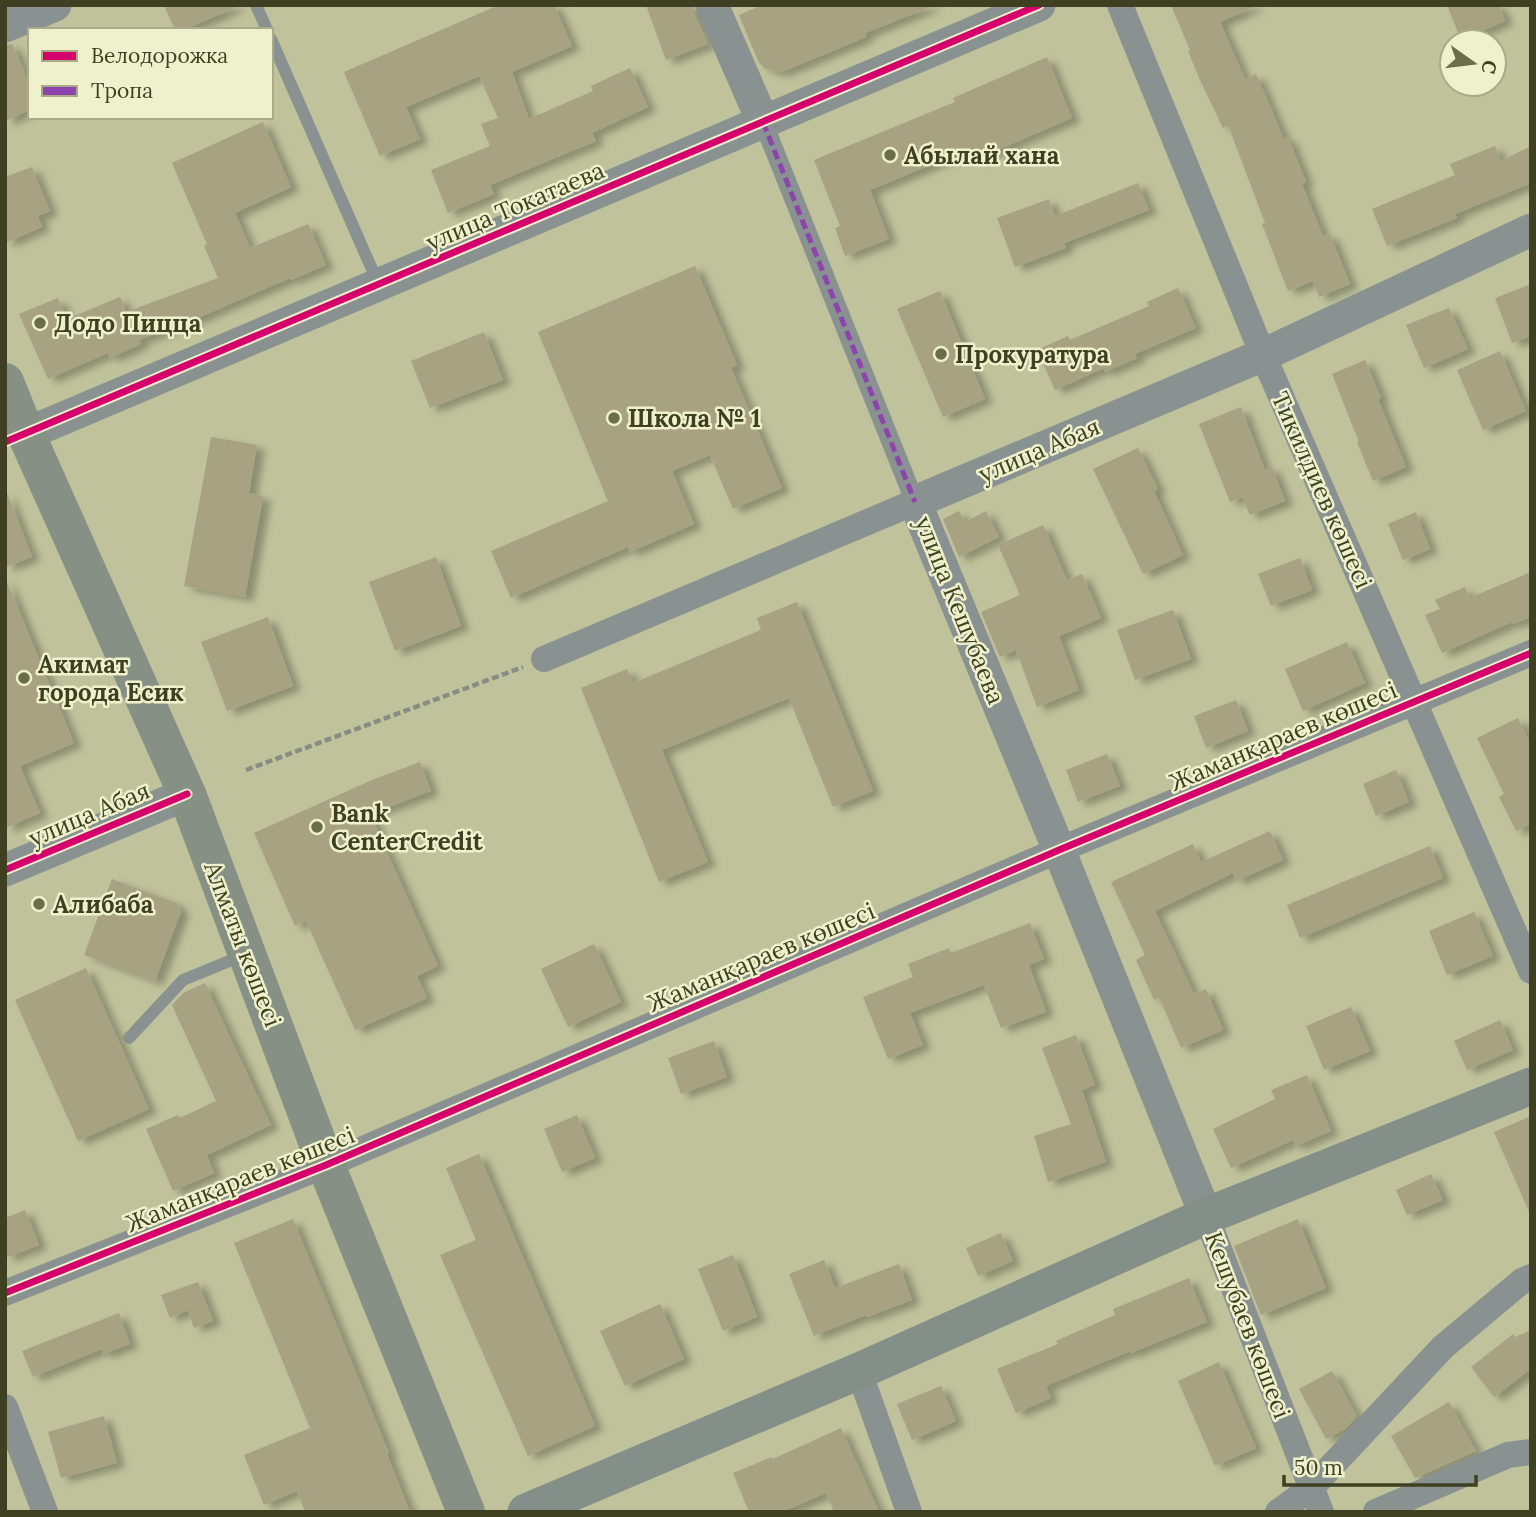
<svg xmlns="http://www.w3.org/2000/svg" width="1536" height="1517" viewBox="0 0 1536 1517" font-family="Lora,serif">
	<defs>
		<filter id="shadow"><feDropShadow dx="8" dy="4.5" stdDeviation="3.5" flood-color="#0004"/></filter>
	</defs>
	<rect width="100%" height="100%" fill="#bfc29a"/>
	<g fill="#a6a282" filter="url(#shadow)">
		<path d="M164,5H240L184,30H175Z"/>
		<path d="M499,5H554L572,46L512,72L529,119L593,91L591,86L630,68L648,107L592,133L596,141L490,185L494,194L448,213L431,170L490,146L481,124L498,118L479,76L406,107L420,139L380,156L344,72Z"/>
		<path d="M646,5H693L694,13L708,44L666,60Z"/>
		<path d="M762,5H933V6L865,33L866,37L782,72L774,71L765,68L759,63L739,15Z"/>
		<path d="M1171,5H1258L1220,22L1245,79L1256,74L1284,139L1288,137L1306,182L1302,184L1323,236L1330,234L1350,284L1319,297L1313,281L1288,291L1262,224L1265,223L1228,125L1223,128L1200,80L1188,51L1190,50Z"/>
		<path d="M1447,5H1499L1505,21L1461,40Z"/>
		<path d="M12,44L30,84V110L5,121V45Z"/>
		<path d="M1047,57L1072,118L979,158L974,147L870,190L889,239L845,256L835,228L840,226L814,160L955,102L953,98Z"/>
		<path d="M263,122L291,187L235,213L250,248L308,224L326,265L291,280L290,278L198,318L139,340L141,344L110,358L108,353L48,379L19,314L58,298L67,319L120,297L126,312L218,278L204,246L207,244L172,163Z"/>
		<path d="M1495,146L1501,161L1531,146V183L1455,214L1457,218L1387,246L1372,209L1455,175L1450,164Z"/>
		<path d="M32,167L50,211L38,216L42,227L5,243V177Z"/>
		<path d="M1138,183L1149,210L1064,243L1066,248L1015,267L997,218L1049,199L1055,216Z"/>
		<path d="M695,266L737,365L731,368L782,488L733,509L710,455L672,471L694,524L630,552L628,547L511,598L491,551L608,501L538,332Z"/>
		<path d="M1531,284V336L1512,343L1495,298Z"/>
		<path d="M1178,288L1196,328L1135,354L1137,358L1105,372L1104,368L1055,390L1037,350L1068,336L1070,340L1149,306L1147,302Z"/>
		<path d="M940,291L985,399L943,417L897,309Z"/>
		<path d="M1449,308L1468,349L1424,368L1406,325Z"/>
		<path d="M484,332L503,380L430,408L411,361Z"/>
		<path d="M1500,351L1526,411L1483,430L1457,370Z"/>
		<path d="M1365,360L1381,398L1378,399L1406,467L1373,481L1357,442H1359L1332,374Z"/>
		<path d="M1241,407L1265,470L1272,467L1285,501L1250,515L1242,497L1230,502L1199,424Z"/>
		<path d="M211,437L257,445L249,493L263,496L245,597L184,586Z"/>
		<path d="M1138,448L1158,489L1154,491L1183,555L1143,574L1093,469Z"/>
		<path d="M5,493H7L32,557L5,567Z"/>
		<path d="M959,511L965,522L986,511L999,537L959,557L943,519Z"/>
		<path d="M1416,512L1430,549L1403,560L1388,524Z"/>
		<path d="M1043,525L1067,580L1082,574L1101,618L1059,636L1079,690L1037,707L1016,650L1000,657L981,612L1020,595L998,545Z"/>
		<path d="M436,557L461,626L395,651L369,582Z"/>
		<path d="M1300,558L1312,590L1271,606L1258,574Z"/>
		<path d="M1531,572V617L1513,624L1512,622L1442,653L1425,615L1440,609L1435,600L1465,587L1469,598Z"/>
		<path d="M5,577L74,743L20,766L40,813L5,828Z"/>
		<path d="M797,602L873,791L833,807L789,698L662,750L708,862L659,882L581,688L627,669L633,683L761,630L757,618Z"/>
		<path d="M1173,610L1191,659L1135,680L1117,630Z"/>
		<path d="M268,617L293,686L227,711L201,642Z"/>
		<path d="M1347,642L1365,683L1303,711L1285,669Z"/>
		<path d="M1236,700L1248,731L1206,748L1194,716Z"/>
		<path d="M1518,718L1531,744V824L1516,831L1499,797L1504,794L1477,738Z"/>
		<path d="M1107,754L1120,786L1078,802L1066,770Z"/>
		<path d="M420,762L431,791L370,814L438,966L417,976L427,998L355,1030L306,921L295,926L254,833L372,780Z"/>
		<path d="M1396,770L1409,802L1376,816L1363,784Z"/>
		<path d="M1270,831L1283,860L1236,881L1233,873L1155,911L1194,994L1206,989L1223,1030L1181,1048L1159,997L1154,1000L1136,960L1145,955L1111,882L1193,844L1201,862Z"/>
		<path d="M1430,846L1443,878L1300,938L1287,905Z"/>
		<path d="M112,879L176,903L181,911L155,981L84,955Z"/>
		<path d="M1474,912L1493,956L1447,975L1429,931Z"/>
		<path d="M1030,923L1044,959L1029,965L1046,1012L1001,1028L984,985L910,1013L923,1045L888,1059L863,997L913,977L908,964L949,948L951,953Z"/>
		<path d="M594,944L621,1002L568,1027L541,969Z"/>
		<path d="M86,968L149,1109L78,1141L15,1000Z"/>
		<path d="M205,983L271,1125L207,1155L214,1173L173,1191L146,1129L178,1115L180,1118L216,1101L172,1005L183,993Z"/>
		<path d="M1351,1007L1370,1051L1324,1070L1306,1026Z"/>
		<path d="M1500,1020L1513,1050L1467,1070L1454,1041Z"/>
		<path d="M1076,1035L1095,1085L1082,1090L1106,1162L1048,1182L1034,1136L1071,1124L1042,1048Z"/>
		<path d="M714,1041L727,1077L681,1094L668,1058Z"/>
		<path d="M1307,1075L1331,1131L1295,1146L1293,1140L1231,1168L1213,1129L1275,1099L1271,1090Z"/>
		<path d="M577,1115L595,1158L562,1172L544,1129Z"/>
		<path d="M1531,1116V1216L1494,1132Z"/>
		<path d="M479,1154L595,1426L528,1456L440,1255L476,1240L446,1168Z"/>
		<path d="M1431,1174L1443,1200L1407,1215L1396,1190Z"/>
		<path d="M25,1210L39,1245L5,1258V1218Z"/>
		<path d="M293,1219L389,1453L387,1454L410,1512H305L297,1491L264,1505L244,1455L310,1428L234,1243Z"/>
		<path d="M1298,1219L1326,1288L1261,1315L1234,1246Z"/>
		<path d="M1001,1233L1013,1261L978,1276L966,1248Z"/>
		<path d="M733,1255L757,1317L723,1331L698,1269Z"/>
		<path d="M824,1260L835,1288L899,1264L912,1300L867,1317L866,1315L814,1336L789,1274Z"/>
		<path d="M1189,1278L1207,1322L1131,1353L1130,1351L1046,1386L1051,1398L1016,1413L997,1369L1058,1344L1056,1341L1115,1315L1113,1309Z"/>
		<path d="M198,1282L213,1321L194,1328L188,1310L170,1318L161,1295Z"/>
		<path d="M660,1304L684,1359L625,1386L600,1331Z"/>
		<path d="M119,1313L130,1344L103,1354L102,1349L33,1377L22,1351Z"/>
		<path d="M1531,1330V1369L1494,1397L1471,1367L1513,1334L1515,1337Z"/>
		<path d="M1219,1362L1256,1448L1215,1466L1178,1381Z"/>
		<path d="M1332,1371L1357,1416L1345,1429L1326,1439L1299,1389Z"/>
		<path d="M941,1386L956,1421L912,1440L897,1404Z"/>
		<path d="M1449,1402L1476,1451L1415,1478L1391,1436Z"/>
		<path d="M104,1416L117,1463L61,1478L48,1432Z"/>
		<path d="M841,1428L879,1512H834L826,1493L782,1512H749L733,1473L772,1457L773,1459Z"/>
	</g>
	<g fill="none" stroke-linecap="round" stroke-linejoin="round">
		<path stroke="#878d84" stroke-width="4.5" stroke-dasharray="7 3.5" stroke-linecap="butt" d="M246,770L523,667"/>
		<g stroke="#899290" stroke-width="12">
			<path d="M256,5L267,30"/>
			<path d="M271,39L378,283"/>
			<path d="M129,1038L183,980L244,955"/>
		</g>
		<path stroke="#899290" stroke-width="19" d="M763,122L915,502"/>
		<g stroke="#899290" stroke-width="26">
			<path d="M1120,5L1263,355L1531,971"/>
			<path d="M544,659L915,502"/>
			<path d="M1206,1216L1321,1512"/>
			<path d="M5,1293L326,1165L1059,850L1531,653"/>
			<path d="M859,1371L909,1512"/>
			<path d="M5,1407L45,1512"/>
			<path d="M1278,1512L1311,1488L1443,1347L1522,1281L1531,1277"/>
			<path d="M1376,1512L1508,1455L1531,1452"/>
		</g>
		<g stroke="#899290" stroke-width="33">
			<path d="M712,5L763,122"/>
			<path d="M5,26L55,5"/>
			<path d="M26,434L1039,5"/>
			<path d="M5,870L187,794"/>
			<path d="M1206,1216L1059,850L915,502L1263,355L1531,230"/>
		</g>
		<path stroke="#858f89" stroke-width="37" d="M526,1512L859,1371L1206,1216L1531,1086"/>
		<path stroke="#869085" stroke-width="38" d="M5,382L26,434L187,794L326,1165L466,1512"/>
		<path stroke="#8e44ad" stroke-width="5" stroke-dasharray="10 5" stroke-linecap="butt" d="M763,122L915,502"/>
		<defs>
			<g id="cycleway">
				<path d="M5,442L1039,5"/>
				<path d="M5,870L187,794"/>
				<path d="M5,1293L326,1165L1059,850L1531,653"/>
			</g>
		</defs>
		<use href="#cycleway" stroke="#eef1cc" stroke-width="11"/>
		<use href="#cycleway" stroke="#d6006c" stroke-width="7"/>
	</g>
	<g fill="#6b6e4b" stroke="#eef1cc" stroke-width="2.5">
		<circle cx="890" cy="155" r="7"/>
		<circle cx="40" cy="323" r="7"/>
		<circle cx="941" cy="354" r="7"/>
		<circle cx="614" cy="418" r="7"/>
		<circle cx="24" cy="678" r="7"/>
		<circle cx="317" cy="827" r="7"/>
		<circle cx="39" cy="904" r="7"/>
	</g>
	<g text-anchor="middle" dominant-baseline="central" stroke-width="5" stroke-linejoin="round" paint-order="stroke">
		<g font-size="24" font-weight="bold" fill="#3e4021" stroke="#eef1cc" text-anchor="start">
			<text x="904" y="155">Абылай хана</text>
			<text x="54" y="323">Додо Пицца</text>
			<text x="955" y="354">Прокуратура</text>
			<text x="628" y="418">Школа № 1</text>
			<text x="38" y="664">Акимат<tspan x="38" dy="28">города Есик</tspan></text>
			<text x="331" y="813">Bank<tspan x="331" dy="28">CenterCredit</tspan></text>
			<text x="53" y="904">Алибаба</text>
		</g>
		<g font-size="24" fill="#3e4021" stroke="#eef1cc">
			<text transform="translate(515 206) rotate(-23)">улица Токатаева</text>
			<text transform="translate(1039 450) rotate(-23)">улица Абая</text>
			<text transform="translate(1322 490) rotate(66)">Тикилдиев көшесі</text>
			<text transform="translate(960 610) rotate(68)">улица Кешубаева</text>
			<text transform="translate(1283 736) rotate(-23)">Жаманқараев көшесі</text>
			<text transform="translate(89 814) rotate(-23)">улица Абая</text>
			<text transform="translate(243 944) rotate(69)">Алматы көшесі</text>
			<text transform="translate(761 957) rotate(-23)">Жаманқараев көшесі</text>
			<text transform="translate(240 1179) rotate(-22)">Жаманқараев көшесі</text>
			<text transform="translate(1248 1325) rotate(69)">Кешубаев көшесі</text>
		</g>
	</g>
	<rect width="1536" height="1517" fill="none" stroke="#3e4021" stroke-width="14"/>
	<rect x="28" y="28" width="245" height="91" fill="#eef1cc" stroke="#a8aa88" stroke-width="2"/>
	<rect x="42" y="51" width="35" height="10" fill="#d6006c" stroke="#a8aa88" stroke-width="2"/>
	<text x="91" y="63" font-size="21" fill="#3e4021">Велодорожка</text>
	<rect x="42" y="86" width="35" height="10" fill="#8e44ad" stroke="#a8aa88" stroke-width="2"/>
	<text x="91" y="98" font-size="21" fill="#3e4021">Тропа</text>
	<g transform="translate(1473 63) rotate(104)"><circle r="33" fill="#eef1cc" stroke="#a8aa88" stroke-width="2"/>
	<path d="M0-5L12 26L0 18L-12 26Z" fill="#6b6e4b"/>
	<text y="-10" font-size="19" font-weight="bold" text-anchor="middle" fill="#3e4021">С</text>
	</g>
	<path d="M1284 1475v10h192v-10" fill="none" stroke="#3e4021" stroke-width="3.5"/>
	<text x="1294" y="1475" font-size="21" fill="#3e4021" stroke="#eef1cc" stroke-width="5" paint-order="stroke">50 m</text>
</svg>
